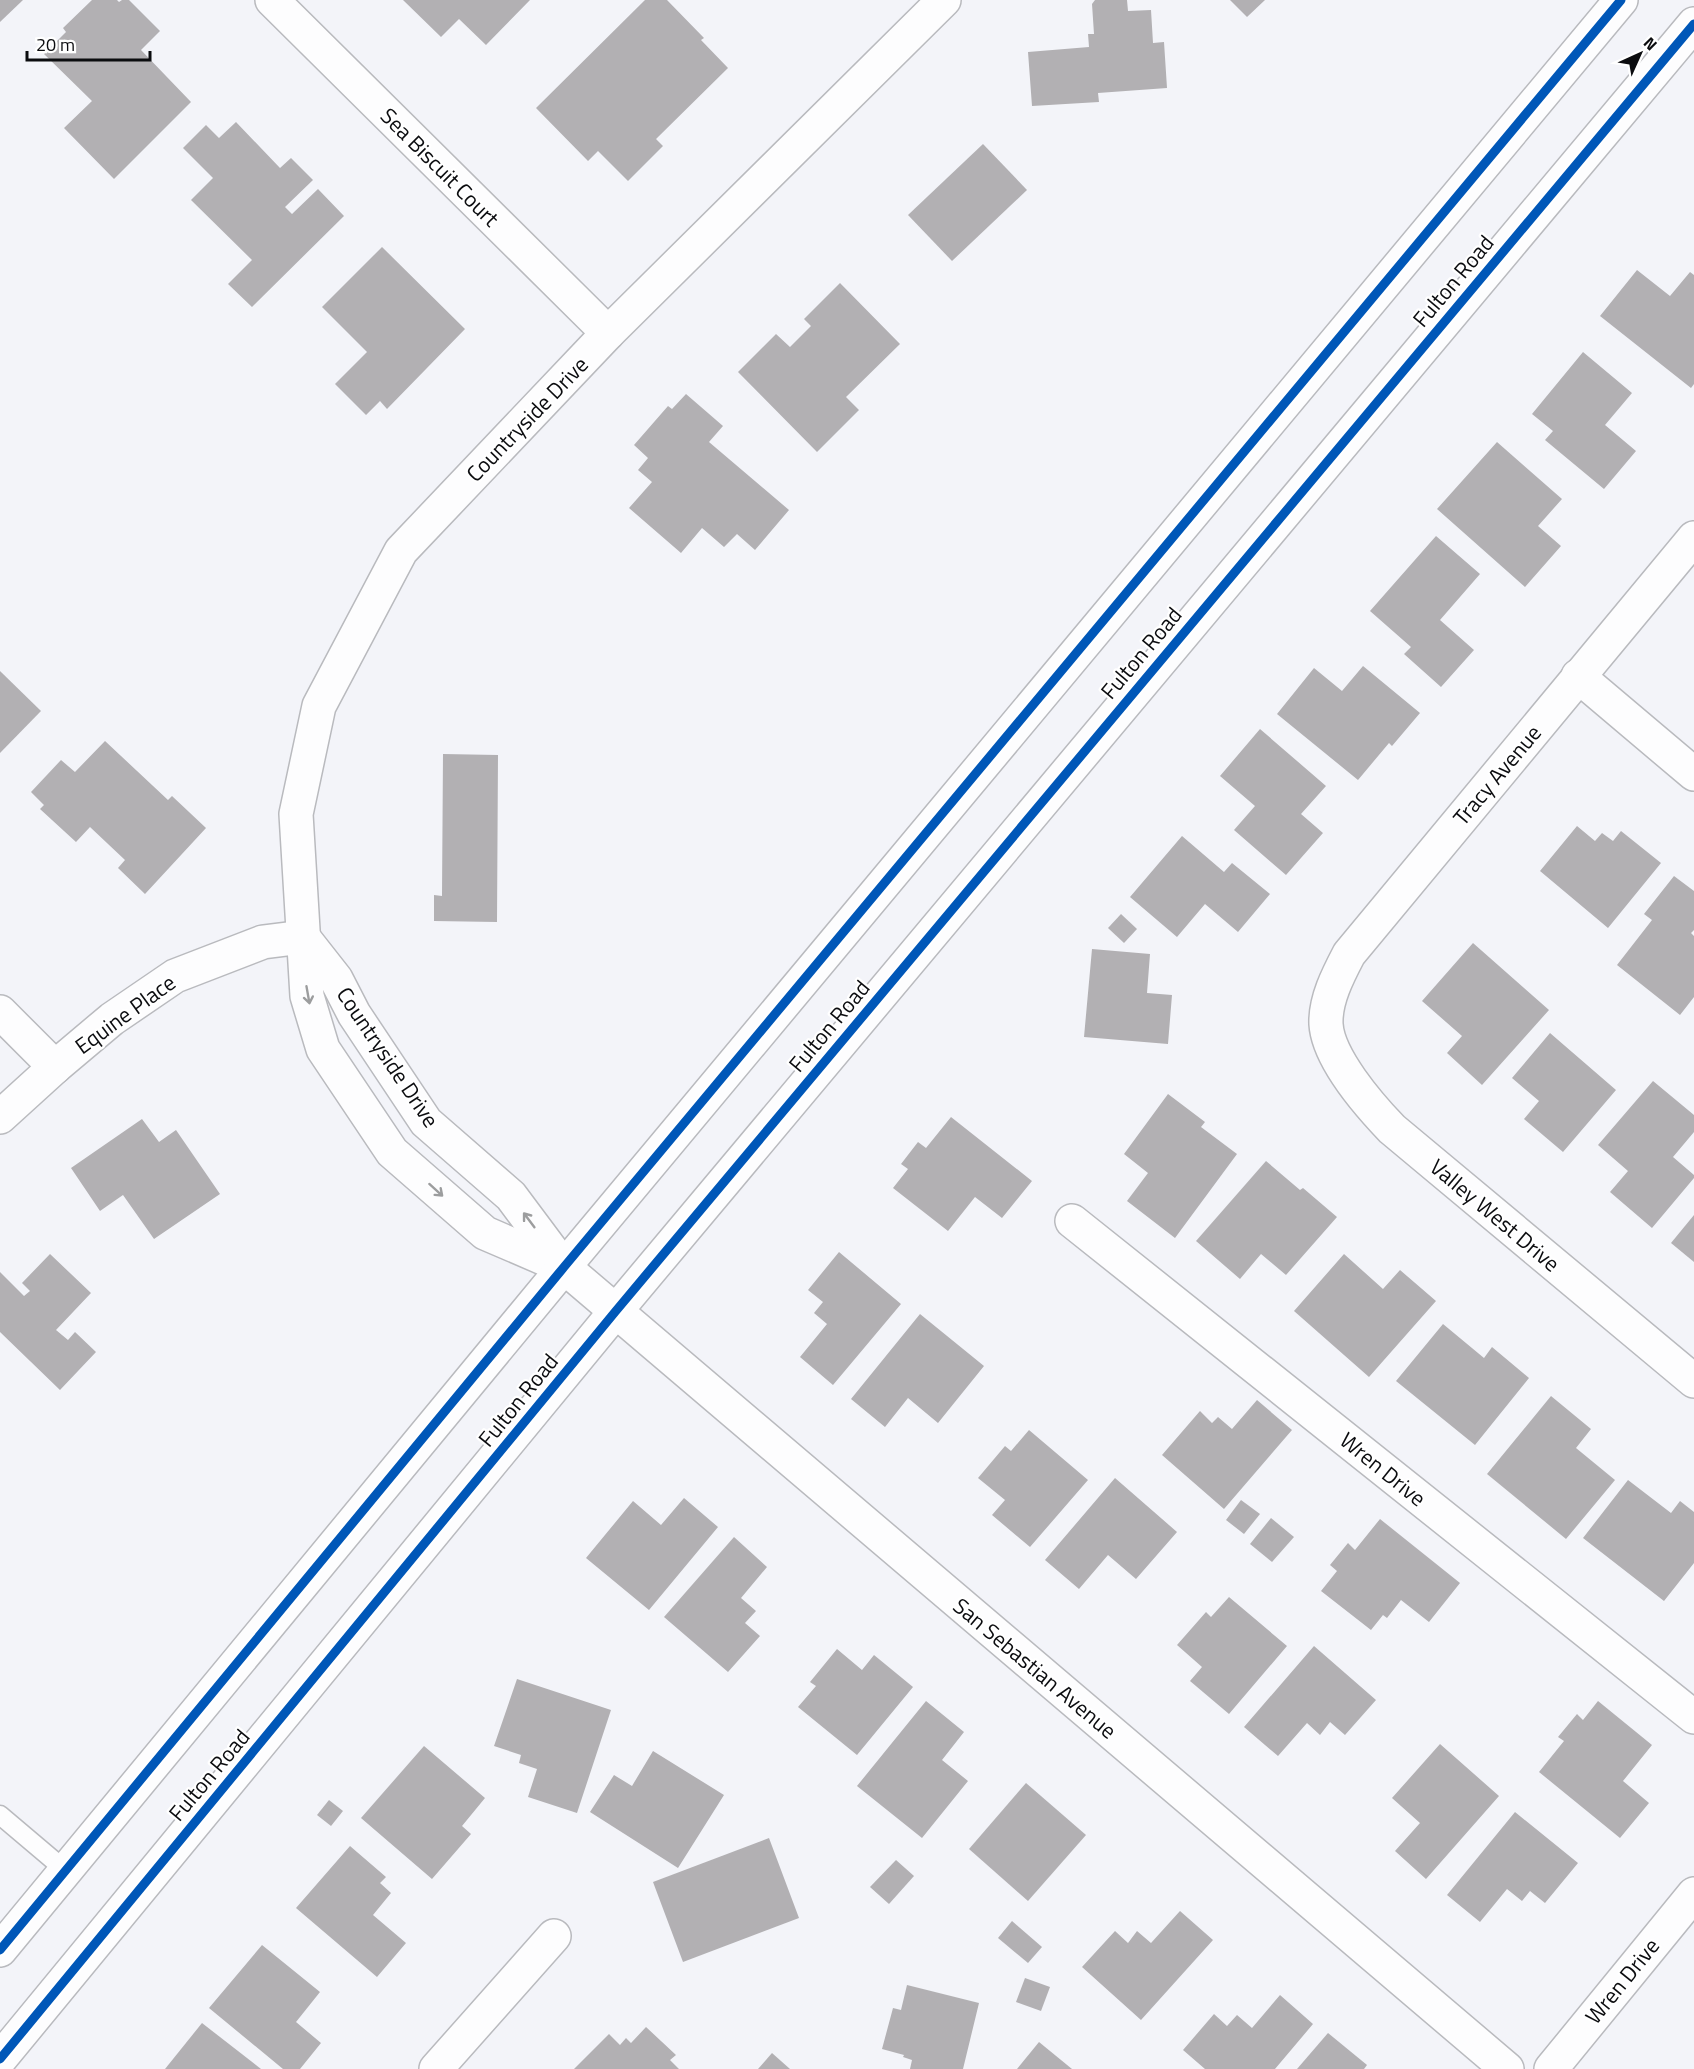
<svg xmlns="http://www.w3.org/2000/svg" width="1694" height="2069" viewBox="0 0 1694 2069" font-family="'Titillium Web',sans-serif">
	<rect width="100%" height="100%" fill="#f3f4f9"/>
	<g fill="#b2b0b3">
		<path d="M0,0H23L0,22Z"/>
		<path d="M92,0H117L119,2L122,0H129L160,31L141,50L191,102L114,179L64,128L92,101L44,54L66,32L63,28Z"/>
		<path d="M403,0H530L486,45L459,19L441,37Z"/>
		<path d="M645,0H667L704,38L701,40L728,68L656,139L663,146L628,181L598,151L588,161L536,108Z"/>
		<path d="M1095,0H1127L1128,11L1151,10L1153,43L1164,42L1167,88L1098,93L1099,102L1032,106L1028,52L1089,47L1088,34H1094L1092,4Z"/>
		<path d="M1230,0H1265L1247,17Z"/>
		<path d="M236,122L280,168L291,158L313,180L285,207L292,214L318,189L344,216L252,307L228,284L252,260L191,200L213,178L183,148L206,125L219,138Z"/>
		<path d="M983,144L1027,190L952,261L908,215Z"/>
		<path d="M382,247L465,329L387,409L380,401L366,415L335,384L367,352L322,307Z"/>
		<path d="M1637,270L1670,296L1690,272L1694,275V384L1691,388L1600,316Z"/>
		<path d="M840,283L900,344L846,397L859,410L817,452L738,372L776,334L790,347L811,326L804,319Z"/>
		<path d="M1583,352L1632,393L1605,425L1636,451L1604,489L1545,440L1553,431L1532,414Z"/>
		<path d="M686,394L723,426L709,442L789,510L755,550L737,534L724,547L702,528L681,553L629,508L652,482L638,470L648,458L634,445L668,406L672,409Z"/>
		<path d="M1497,442L1562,499L1538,526L1561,546L1525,587L1437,509Z"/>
		<path d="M1436,536L1480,574L1440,620L1474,650L1441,687L1404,654L1411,647L1370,611Z"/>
		<path d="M1363,666L1420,713L1392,746L1389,743L1358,780L1277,714L1314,668L1342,691Z"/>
		<path d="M0,671L41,711L0,753Z"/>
		<path d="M1260,729L1326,786L1301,814L1323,833L1286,875L1234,830L1255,806L1220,776Z"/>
		<path d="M105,741L168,800L172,796L206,828L145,894L118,868L125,860L90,827L76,842L40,809L44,805L31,792L61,760L75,772Z"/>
		<path d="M443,754L498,755L497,922L434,921V895L442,896Z"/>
		<path d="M1577,826L1595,841L1602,833L1613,841L1621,831L1661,863L1608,928L1540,871Z"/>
		<path d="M1182,836L1224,872L1232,863L1270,894L1238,932L1205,904L1177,937L1130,897Z"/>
		<path d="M1674,876L1694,891V930L1691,933L1694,936V997L1680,1015L1617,965L1652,920L1644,914Z"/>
		<path d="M1121,914L1137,929L1124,943L1108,928Z"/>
		<path d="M1473,943L1549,1010L1482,1085L1447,1053L1462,1036L1422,1001Z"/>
		<path d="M1092,949L1150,954L1147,993L1172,995L1168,1044L1084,1037Z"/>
		<path d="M1550,1033L1616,1090L1563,1152L1524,1119L1539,1101L1512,1078Z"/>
		<path d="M1653,1081L1694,1115V1132L1673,1157L1694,1175V1178L1652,1228L1610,1192L1628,1171L1598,1145Z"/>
		<path d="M1168,1094L1205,1122L1201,1127L1237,1154L1175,1238L1127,1201L1148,1173L1124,1154Z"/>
		<path d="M951,1117L1032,1181L1002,1218L975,1197L948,1231L893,1188L908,1169L901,1164L918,1142L926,1148Z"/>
		<path d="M142,1119L159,1142L176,1130L220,1194L154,1239L123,1195L100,1211L71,1168Z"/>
		<path d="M1266,1161L1300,1190L1303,1188L1337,1217L1286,1275L1261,1254L1240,1279L1196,1241Z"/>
		<path d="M1694,1215V1262L1671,1243Z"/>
		<path d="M839,1252L901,1304L833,1385L800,1357L827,1324L814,1313L823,1302L808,1290Z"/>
		<path d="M50,1254L91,1293L56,1330L68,1340L75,1332L96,1352L60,1390L0,1332V1272L24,1296L30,1291L22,1283Z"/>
		<path d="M1344,1254L1383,1289L1400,1270L1436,1301L1369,1377L1294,1311Z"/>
		<path d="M920,1314L984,1366L938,1423L908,1398L885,1427L851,1399Z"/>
		<path d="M1443,1324L1484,1358L1492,1347L1529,1378L1475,1445L1396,1381Z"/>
		<path d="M1551,1396L1591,1429L1576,1448L1615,1480L1566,1539L1487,1474Z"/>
		<path d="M1257,1400L1292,1430L1224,1509L1162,1455L1200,1411L1212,1423L1218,1417L1232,1429Z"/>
		<path d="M1029,1430L1088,1480L1030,1547L992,1515L1005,1500L978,1478L1005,1446L1011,1451Z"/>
		<path d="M1115,1478L1177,1532L1136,1579L1108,1555L1079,1589L1045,1560Z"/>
		<path d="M1628,1480L1671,1513L1680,1501L1694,1512V1563L1664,1601L1583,1538Z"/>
		<path d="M684,1498L718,1527L649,1610L586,1558L633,1501L661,1525Z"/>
		<path d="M1241,1500L1260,1514L1244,1534L1226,1520Z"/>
		<path d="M1271,1518L1294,1537L1272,1562L1250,1544Z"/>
		<path d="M1380,1519L1460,1583L1429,1622L1401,1600L1387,1618L1383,1615L1371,1630L1321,1591L1337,1571L1330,1565L1348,1543L1355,1550Z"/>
		<path d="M734,1537L767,1567L741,1598L756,1611L745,1623L760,1636L728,1672L664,1617Z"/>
		<path d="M1229,1597L1287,1646L1229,1714L1190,1681L1202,1667L1177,1645L1206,1612L1211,1617Z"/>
		<path d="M1314,1646L1376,1700L1345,1735L1330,1722L1320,1735L1307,1723L1278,1756L1244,1727Z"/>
		<path d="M837,1649L862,1670L874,1655L913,1687L857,1755L798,1707L816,1686L810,1682Z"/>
		<path d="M517,1679L611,1710L577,1813L528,1797L537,1769L519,1763L521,1755L494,1746Z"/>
		<path d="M926,1701L964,1732L942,1760L968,1781L922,1838L857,1786Z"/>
		<path d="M1598,1701L1652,1745L1623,1781L1649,1803L1620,1838L1539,1772L1564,1741L1558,1737L1577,1714L1583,1720Z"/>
		<path d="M1440,1744L1499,1796L1426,1879L1395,1851L1420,1823L1392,1798Z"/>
		<path d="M424,1746L485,1798L462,1826L471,1834L432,1879L361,1818Z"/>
		<path d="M653,1751L724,1795L678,1868L590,1812L614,1775L632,1786Z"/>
		<path d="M1026,1783L1086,1835L1028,1901L969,1849Z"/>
		<path d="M329,1800L343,1811L331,1826L317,1815Z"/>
		<path d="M1515,1812L1578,1863L1545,1903L1530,1891L1522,1901L1507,1889L1480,1922L1447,1895Z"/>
		<path d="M769,1838L799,1918L683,1962L653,1882Z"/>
		<path d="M350,1846L386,1877L380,1883L391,1893L373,1915L406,1943L377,1977L296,1908Z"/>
		<path d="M896,1860L914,1876L889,1904L870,1887Z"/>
		<path d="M1180,1911L1213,1940L1141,2020L1082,1967L1115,1931L1128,1943L1137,1931L1151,1943Z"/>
		<path d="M1012,1921L1042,1947L1028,1963L998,1938Z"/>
		<path d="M262,1945L320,1992L296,2022L321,2043L300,2069H283L209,2008Z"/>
		<path d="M1025,1978L1050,1987L1041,2011L1016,2002Z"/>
		<path d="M907,1985L979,2003L963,2069H910L912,2060L903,2057L904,2055L882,2049L893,2008L901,2010Z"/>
		<path d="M1280,1995L1313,2024L1275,2069H1205L1183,2050L1214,2014L1227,2026L1237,2015L1252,2028Z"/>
		<path d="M202,2023L261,2069H165Z"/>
		<path d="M646,2027L676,2055L670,2060L679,2069H574L609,2034L620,2045L626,2038L631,2043Z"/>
		<path d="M1328,2033L1367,2065L1364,2069H1297Z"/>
		<path d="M1039,2042L1072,2069H1017Z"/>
		<path d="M772,2053L790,2069H758Z"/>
	</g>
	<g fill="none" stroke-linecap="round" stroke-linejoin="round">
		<defs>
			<path id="service" d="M0,1815L65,1870"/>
			<g id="minor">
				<path d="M272,0L608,333"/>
				<path d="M1694,538L1349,954C1338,975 1325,1000 1326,1024C1328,1058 1369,1105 1392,1129L1694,1381"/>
				<path d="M1578,676L1694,774"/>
				<path d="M303,937L336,979L354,1014L426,1122L511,1196L564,1267L1507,2069"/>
				<path d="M0,1012L55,1067"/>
				<path d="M0,1117L55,1067L112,1019L175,976L263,942L303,937"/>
				<path d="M1072,1221L1694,1717"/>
				<path d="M564,1267L485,1233L392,1152L323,1049L307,996L296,814L319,706L401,551L608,333L944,0"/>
				<path d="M436,2069L554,1936"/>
				<path d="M1551,2069L1694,1894"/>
			</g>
			<g id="secondary">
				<path d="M0,1950L564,1267L1621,0"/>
				<path d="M0,2059L615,1312L1694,24"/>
			</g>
		</defs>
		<use href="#service" stroke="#b9babe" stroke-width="21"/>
		<use href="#minor" stroke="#b9babe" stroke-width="36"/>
		<use href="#secondary" stroke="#b9babe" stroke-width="36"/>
		<use href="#service" stroke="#fdfdfe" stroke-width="18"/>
		<use href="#minor" stroke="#fdfdfe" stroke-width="33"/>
		<use href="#secondary" stroke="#fdfdfe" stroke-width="33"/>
		<defs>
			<g id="cycleway">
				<path d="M0,1950L564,1267L1621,0"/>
				<path d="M0,2059L615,1312L1694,24"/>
			</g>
		</defs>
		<use href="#cycleway" stroke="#fff" stroke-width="13"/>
		<use href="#cycleway" stroke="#0057b8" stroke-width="9"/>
	</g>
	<defs><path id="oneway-shaft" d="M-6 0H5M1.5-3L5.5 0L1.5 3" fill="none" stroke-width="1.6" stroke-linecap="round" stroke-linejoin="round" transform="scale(1.5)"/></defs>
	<g stroke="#9c9d9e">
		<use href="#oneway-shaft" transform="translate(308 995) rotate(80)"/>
		<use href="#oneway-shaft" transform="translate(436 1190) rotate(42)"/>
		<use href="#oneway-shaft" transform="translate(529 1220) rotate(-127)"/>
	</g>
	<g text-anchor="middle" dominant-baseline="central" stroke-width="4.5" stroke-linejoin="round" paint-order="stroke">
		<g font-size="22" fill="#0b0c0f" stroke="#fff">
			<text transform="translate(440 167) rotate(45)">Sea Biscuit Court</text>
			<text transform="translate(1453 281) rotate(-50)">Fulton Road</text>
			<text transform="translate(527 419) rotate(-46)">Countryside Drive</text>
			<text transform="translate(1141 653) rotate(-50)">Fulton Road</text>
			<text transform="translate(1497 775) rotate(-50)">Tracy Avenue</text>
			<text transform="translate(125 1014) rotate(-36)">Equine Place</text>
			<text transform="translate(829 1026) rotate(-50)">Fulton Road</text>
			<text transform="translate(388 1057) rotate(56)">Countryside Drive</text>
			<text transform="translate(1495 1215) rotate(40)">Valley West Drive</text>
			<text transform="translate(518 1400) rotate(-51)">Fulton Road</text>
			<text transform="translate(1383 1469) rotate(39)">Wren Drive</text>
			<text transform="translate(1035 1668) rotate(40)">San Sebastian Avenue</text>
			<text transform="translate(209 1775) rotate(-50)">Fulton Road</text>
			<text transform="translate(1622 1981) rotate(-51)">Wren Drive</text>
		</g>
	</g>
	<g transform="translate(1640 54) rotate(45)" stroke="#ffffff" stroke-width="4.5" paint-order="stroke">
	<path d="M0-4.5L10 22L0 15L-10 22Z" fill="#0b0c0f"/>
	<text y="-9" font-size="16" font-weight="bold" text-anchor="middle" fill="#0b0c0f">N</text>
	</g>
	<path d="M27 51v9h123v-9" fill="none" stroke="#0b0c0f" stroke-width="3"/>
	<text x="36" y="51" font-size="18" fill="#0b0c0f" stroke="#ffffff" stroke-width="4.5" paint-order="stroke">20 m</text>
</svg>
